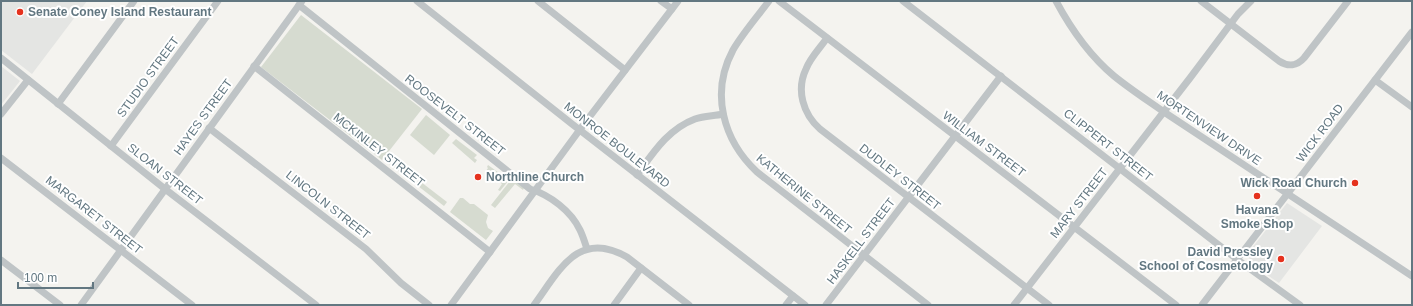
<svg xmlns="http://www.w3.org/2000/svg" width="1413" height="306" viewBox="0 0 1413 306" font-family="Helvetica,sans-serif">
	<rect width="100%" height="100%" fill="#f4f3ef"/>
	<g fill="#e4e5e3">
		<path d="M1,1H87L32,74L1,50Z"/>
		<path d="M1,66L20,81L1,105Z"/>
		<path d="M1287,203L1322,226L1279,283L1251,264L1248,253Z"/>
	</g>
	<g fill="#d6dbd0">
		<path d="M301,15L422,109L382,160L261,67Z"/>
		<path d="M426,115L450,135L434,155L410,135Z"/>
		<path d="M456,139L477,155L474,158L477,160L475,163L452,143Z"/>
		<path d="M391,159L447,202L444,206L388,163Z"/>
		<path d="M488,165L509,180L500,191L498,190L502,184L486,171L488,168L487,167Z"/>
		<path d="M512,179L524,188L523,190L515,184L495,208L491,205L510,181L512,182Z"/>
		<path d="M460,198H463L470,204H474L488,215L486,222L488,228L493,231L486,240L450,212Z"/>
	</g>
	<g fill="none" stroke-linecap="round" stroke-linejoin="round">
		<g stroke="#bfc4c6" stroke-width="7">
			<path d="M417,1L572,124L805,305"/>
			<path d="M538,1L625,70"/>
			<path d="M661,1L672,9"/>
			<path d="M769,1C757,17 743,33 733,50C710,93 723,140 757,172L928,305"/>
			<path d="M779,1L1176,305"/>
			<path d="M903,1L1242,263L1300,305"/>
			<path d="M1056,1C1071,29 1089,55 1114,76C1130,89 1147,100 1164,112L1412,276"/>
			<path d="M1201,1L1279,61C1288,67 1297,66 1304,58L1348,1"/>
			<path d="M299,5L530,189C550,195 571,211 580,230C583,236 585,243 587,249"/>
			<path d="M827,38C820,48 810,58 806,69C796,90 803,114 820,129L1049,305"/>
			<path d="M1,58L165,189L316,305"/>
			<path d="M254,66L490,252"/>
			<path d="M1375,80L1412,107"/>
			<path d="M58,104L134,1"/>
			<path d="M1,114L28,80"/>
			<path d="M209,128L366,249L401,283L429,305"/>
			<path d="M111,146L218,1"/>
			<path d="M1,158L192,305"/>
			<path d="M637,175C653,153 668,129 695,119C704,116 714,116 723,114"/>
			<path d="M1,260L60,305"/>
			<path d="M81,305L302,1"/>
			<path d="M451,305L584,124L678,1"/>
			<path d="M534,305C559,271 578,229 627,257L689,305"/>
			<path d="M614,305L641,268"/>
			<path d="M786,305L793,296"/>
			<path d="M826,305L1001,76"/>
			<path d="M1014,305L1190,78L1238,14L1251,1"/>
			<path d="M1202,305L1412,32"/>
		</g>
	</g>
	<g fill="#e5321e" stroke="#fff" stroke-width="1.5">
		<circle cx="20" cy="12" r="4"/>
		<circle cx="478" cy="177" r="4"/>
		<circle cx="1355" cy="183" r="4"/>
		<circle cx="1257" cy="196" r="4"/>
		<circle cx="1281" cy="259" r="4"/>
	</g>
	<g text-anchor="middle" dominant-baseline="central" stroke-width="4" stroke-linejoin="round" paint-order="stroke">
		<g font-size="12" font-weight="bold" fill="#627781" stroke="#fff" text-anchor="start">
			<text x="28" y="12">Senate Coney Island Restaurant</text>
			<text x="486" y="177">Northline Church</text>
			<text x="1347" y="183" text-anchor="end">Wick Road Church</text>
			<text x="1257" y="210" text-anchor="middle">Havana<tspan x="1257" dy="14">Smoke Shop</tspan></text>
			<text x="1273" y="252" text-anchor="end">David Pressley<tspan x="1273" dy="14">School of Cosmetology</tspan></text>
		</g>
		<g font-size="12" fill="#627781" stroke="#fff">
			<text transform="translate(148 77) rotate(-54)">STUDIO STREET</text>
			<text transform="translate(455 115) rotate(38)">ROOSEVELT STREET</text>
			<text transform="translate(203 117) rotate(-54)">HAYES STREET</text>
			<text transform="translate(1209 128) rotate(34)">MORTENVIEW DRIVE</text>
			<text transform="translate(1320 133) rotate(-53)">WICK ROAD</text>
			<text transform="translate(984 144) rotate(37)">WILLIAM STREET</text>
			<text transform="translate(617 145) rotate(38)">MONROE BOULEVARD</text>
			<text transform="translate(1108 145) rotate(38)">CLIPPERT STREET</text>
			<text transform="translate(379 150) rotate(38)">MCKINLEY STREET</text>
			<text transform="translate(165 174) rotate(38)">SLOAN STREET</text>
			<text transform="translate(900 177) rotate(38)">DUDLEY STREET</text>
			<text transform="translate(804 194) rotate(39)">KATHERINE STREET</text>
			<text transform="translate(1079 203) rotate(-52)">MARY STREET</text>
			<text transform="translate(328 205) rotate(38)">LINCOLN STREET</text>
			<text transform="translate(94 215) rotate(38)">MARGARET STREET</text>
			<text transform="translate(861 241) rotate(-53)">HASKELL STREET</text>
		</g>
	</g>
	<rect width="1413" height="306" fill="none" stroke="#627781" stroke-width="4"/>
	<path d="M18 282v6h75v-6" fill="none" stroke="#627781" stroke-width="2"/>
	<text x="24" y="282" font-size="12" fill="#627781" stroke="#ffffff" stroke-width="3" paint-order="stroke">100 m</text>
</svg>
